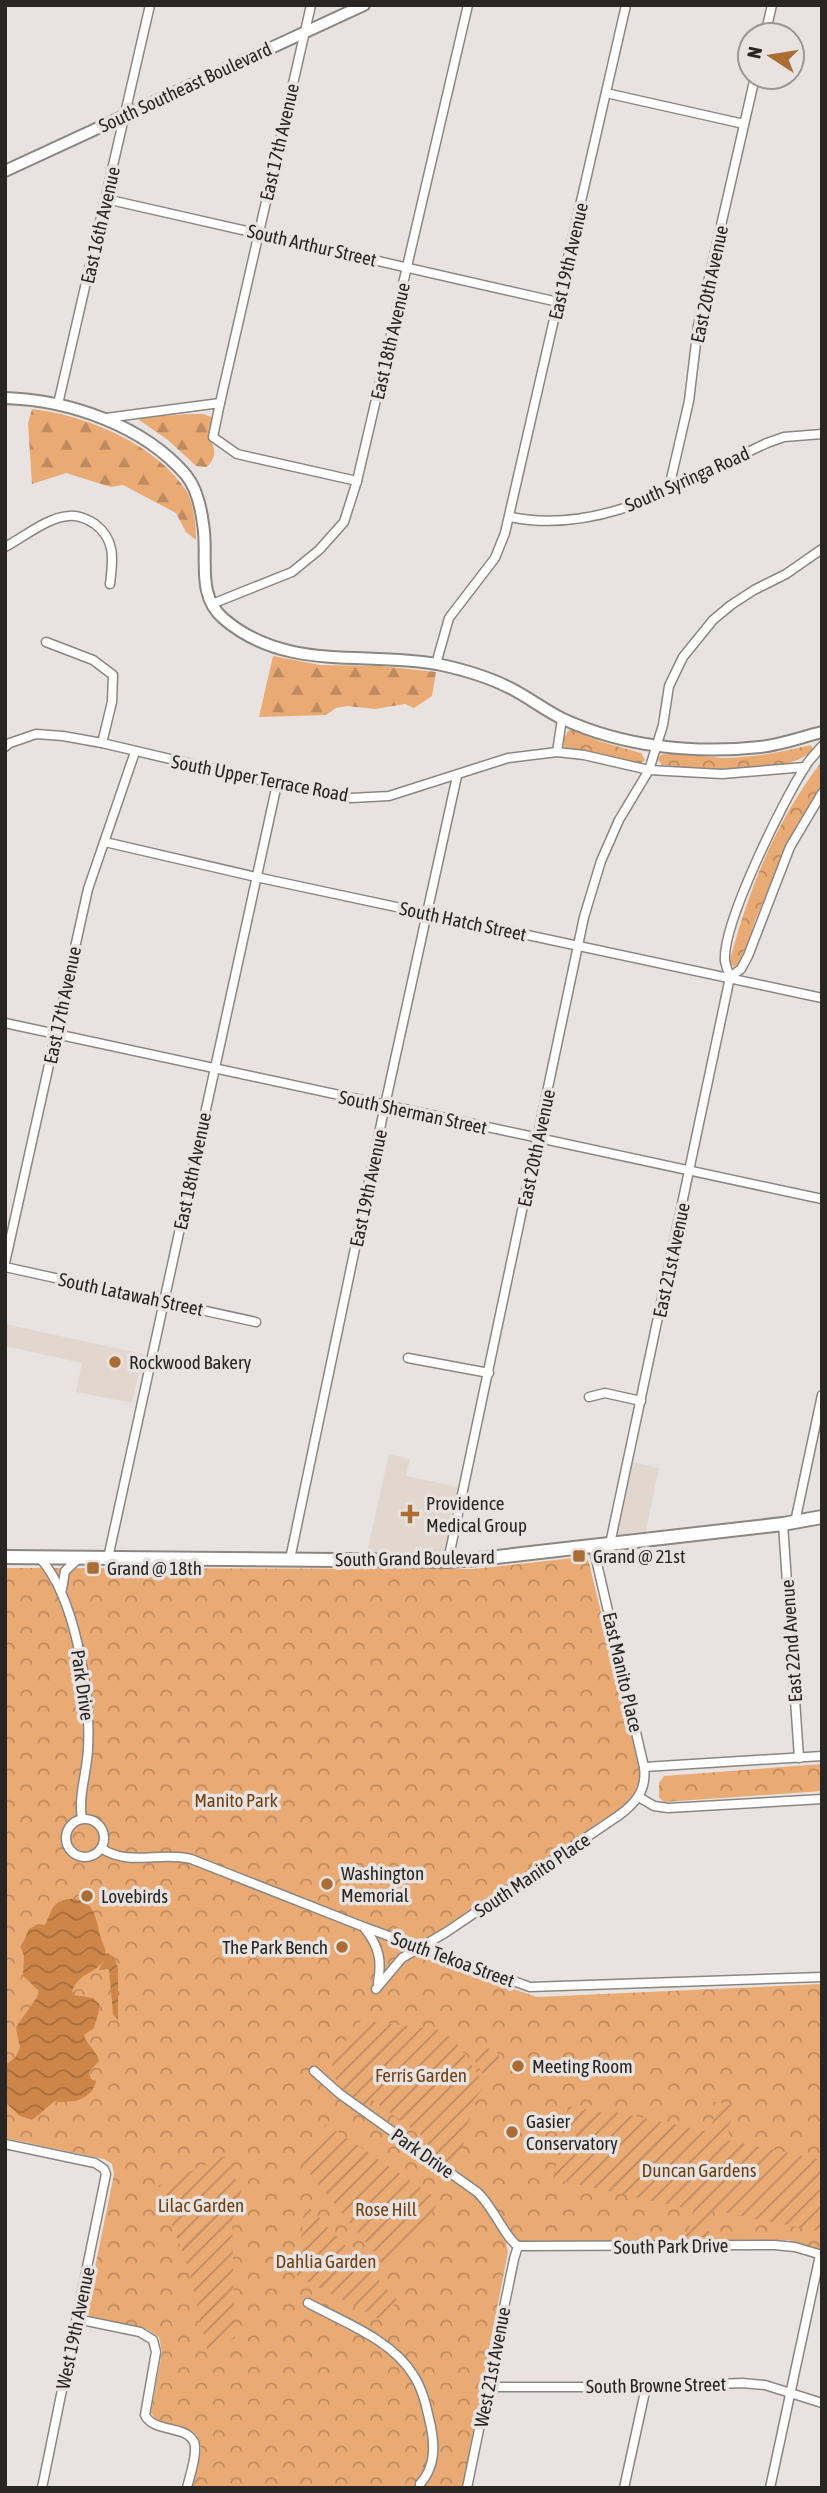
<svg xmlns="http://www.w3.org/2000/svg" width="827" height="2493" viewBox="0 0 827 2493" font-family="'Asap Condensed',sans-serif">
	<defs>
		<pattern id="forest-firs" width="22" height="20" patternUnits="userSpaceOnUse" patternTransform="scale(1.75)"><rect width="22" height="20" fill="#eaaa74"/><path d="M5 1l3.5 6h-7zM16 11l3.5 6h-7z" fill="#be8a5f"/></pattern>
		<pattern id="park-crowns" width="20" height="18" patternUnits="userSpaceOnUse" patternTransform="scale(1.75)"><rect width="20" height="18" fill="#eaaa74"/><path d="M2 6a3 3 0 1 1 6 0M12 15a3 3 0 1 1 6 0" fill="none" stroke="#be8a5f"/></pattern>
		<pattern id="garden-furrows" width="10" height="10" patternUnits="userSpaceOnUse" patternTransform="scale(1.75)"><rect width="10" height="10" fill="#eaaa74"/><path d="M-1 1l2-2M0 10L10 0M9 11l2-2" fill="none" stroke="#be8a5f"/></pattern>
		<pattern id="water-waves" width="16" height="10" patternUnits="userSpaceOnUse" patternTransform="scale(1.75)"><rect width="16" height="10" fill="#cd8648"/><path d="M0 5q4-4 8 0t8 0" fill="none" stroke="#a66d3c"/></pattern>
	</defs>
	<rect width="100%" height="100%" fill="#e8e3e0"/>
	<g fill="#e2d7ce">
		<path d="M5,1324L143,1354L132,1403L76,1392L82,1363L5,1346Z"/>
		<path d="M389,1454L410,1459L406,1476L468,1489L455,1553L366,1556Z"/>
		<path d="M633,1462L659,1468L646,1531L617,1535Z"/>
	</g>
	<g fill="url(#forest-firs)">
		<path d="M32,409C85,415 157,444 187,492C194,504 196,526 196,540L186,532L176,513L123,485L111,487L66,473L32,484L28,423Z"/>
		<path d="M193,414H203L214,418C213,423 211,430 211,436C212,449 220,453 207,467L196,466L168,440L139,420L143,417Z"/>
		<path d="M273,656L320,665L380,666L436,672L432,696L414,708L405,704L375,709L347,706L336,708L326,715L259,717Z"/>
	</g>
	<g fill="url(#park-crowns)">
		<path d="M572,730L602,742L641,753L645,760L638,765L599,753L566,749L564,746V738L568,731Z"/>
		<path d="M811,745L813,750C781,779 702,769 662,765L658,760L660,755C675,752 705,757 722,758C751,758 782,752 811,745Z"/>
		<path d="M822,761V788L785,850L755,921L742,963L734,967L730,963V960C749,888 776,821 822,761Z"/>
		<path d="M582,1557L587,1558L589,1563L641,1776L639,1790L626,1805L430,1937L421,1940L415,1955L537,1997L822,1984V2250L788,2240L506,2243L508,2252L462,2488H192L201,2448L197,2435C184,2423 160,2429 151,2413L162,2352L159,2337L147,2329L91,2317L86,2312L114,2174L112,2164L104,2159L5,2138V1568L473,1569Z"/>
		<path d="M822,1764V1791L664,1802L659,1797V1783L664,1776Z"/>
	</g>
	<g fill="url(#garden-furrows)">
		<path d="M361,2020L440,2030L456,2042L485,2085L474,2100L459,2162L455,2166H449L420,2147L425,2138L371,2099L365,2107C315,2069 329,2066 361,2020Z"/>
		<path d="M484,2048L496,2049L500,2060L493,2072L484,2075L470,2054Z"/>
		<path d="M712,2101L739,2107L732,2115L727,2140L822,2160V2232L712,2210L708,2230L711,2237H683L690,2226L693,2210L553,2179L568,2106L614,2115L615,2112L710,2132L715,2112Z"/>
		<path d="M326,2124L433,2196L436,2205L434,2210L411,2240L382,2262L300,2162Z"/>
		<path d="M225,2156L243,2196L232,2220L235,2338L208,2353L189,2270L158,2186Z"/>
		<path d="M305,2203L397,2300L383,2321L297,2276Z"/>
	</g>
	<g fill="url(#water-waves)">
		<path d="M68,1899C97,1897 95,1921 102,1941C104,1948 109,1953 103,1961C95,1974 80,1972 72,1991L74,1995L93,1998L99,2004C100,2012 96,2020 94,2028L84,2035C86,2044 96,2050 99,2061L89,2072L91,2079L96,2081C92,2100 71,2104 55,2101L32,2120L20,2116L5,2102L7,2086L5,2065L15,2058L20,2048L16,2027L37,1997L39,1991L23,1976L24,1956L21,1948L29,1929L38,1924L45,1925C52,1912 51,1902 68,1899Z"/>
		<path d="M107,1953L114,1957L118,1968V2020L113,2014L109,1969L99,1970Z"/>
	</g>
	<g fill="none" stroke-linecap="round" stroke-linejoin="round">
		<defs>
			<g id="minor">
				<path d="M765,35L772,5"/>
				<path d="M606,93L744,124"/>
				<path d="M106,199L558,302"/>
				<path d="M220,403L311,5"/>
				<path d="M58,404L150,5"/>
				<path d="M106,418L220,403L213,437L237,454L357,481"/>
				<path d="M668,492L689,401L698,326L755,77"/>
				<path d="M510,517C604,536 685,481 767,443L784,437L822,434"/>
				<path d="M5,547C24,537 48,517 69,516C79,515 87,519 95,524C116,540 113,560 110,584"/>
				<path d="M212,604L292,572L319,550L344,522L357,481L468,5"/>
				<path d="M46,642L93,660L113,675L112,702L102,743"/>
				<path d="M436,664L449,618L495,558L505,533L626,5"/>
				<path d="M5,747L10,743L36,734L63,736L102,743L277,784L351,798L389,796L508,758L557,752L584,755L649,770L722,774L805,767"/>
				<path d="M557,752L562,719"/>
				<path d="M105,842L256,877L822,998"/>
				<path d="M730,977L741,969L748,956L790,847L822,793"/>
				<path d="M5,1023L822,1199"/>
				<path d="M5,1263L88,889L135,752"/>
				<path d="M5,1267L256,1322"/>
				<path d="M408,1358L489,1373"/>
				<path d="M589,1397L605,1393L641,1401"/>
				<path d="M795,1522L822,1395"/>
				<path d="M783,1524L799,1758"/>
				<path d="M610,1544L730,977C728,972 726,966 725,961C722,924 783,801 805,767C809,760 816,753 822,746"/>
				<path d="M39,1557C76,1597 91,1695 88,1749C87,1772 78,1796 82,1819"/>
				<path d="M108,1558L277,784"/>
				<path d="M290,1559L385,1105L457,776"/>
				<path d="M448,1561L584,917L601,861L619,820L649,770L663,725L669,686L683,657L713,620L731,605L754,590L786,574L822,549"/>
				<path d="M62,1589L65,1571L78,1559"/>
				<path d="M644,1767L822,1756"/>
				<path d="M639,1797L654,1806L668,1808L822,1799"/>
				<circle cx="85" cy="1838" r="19"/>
				<path d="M101,1848C129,1867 160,1851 191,1859L364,1927L530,1987L822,1977"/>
				<path d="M365,1929C379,1946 382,1961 378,1982"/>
				<path d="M376,1989L402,1958L445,1933L618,1816C636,1803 647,1790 644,1767L593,1546"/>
				<path d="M314,2071L340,2094L477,2192C493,2206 505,2238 518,2246"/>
				<path d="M5,2144L95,2163L104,2169L106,2174L42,2488"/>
				<path d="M518,2246L774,2245L795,2247L822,2255"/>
				<path d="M308,2303C343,2322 393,2340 414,2376C424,2392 427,2410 431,2427C435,2448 435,2467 420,2484"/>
				<path d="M77,2319L140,2332L153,2340L156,2352L145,2415C154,2435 197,2423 195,2450C195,2462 190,2475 187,2488"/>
				<path d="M488,2387H646L742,2383L765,2385L822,2403"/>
				<path d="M467,2488L514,2259L518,2246"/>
				<path d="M624,2488L646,2387"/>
				<path d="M770,2488L820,2255"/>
			</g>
			<g id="tertiary">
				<path d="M5,171L364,5"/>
				<path d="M5,398C69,400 143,425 186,475C197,489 201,507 203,524C209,556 195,595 224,619C286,672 364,651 437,664C461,669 486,676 508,687C527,696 544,710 563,719C624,747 694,754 760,747C780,745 802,737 822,732"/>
			</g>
			<path id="secondary" d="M5,1557L448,1561L479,1559L783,1524L822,1517"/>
		</defs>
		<use href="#minor" stroke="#8a8682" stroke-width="11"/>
		<use href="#tertiary" stroke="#8a8682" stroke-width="14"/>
		<use href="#secondary" stroke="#8a8682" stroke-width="16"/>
		<use href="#minor" stroke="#fff" stroke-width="8"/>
		<use href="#tertiary" stroke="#fff" stroke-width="10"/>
		<use href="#secondary" stroke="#fff" stroke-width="12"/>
	</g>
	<g fill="#ac6d34" stroke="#e8e3e0" stroke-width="2.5">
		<circle cx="115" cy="1362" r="7"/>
		<path d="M406.5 1503.5h7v7h7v7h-7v7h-7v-7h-7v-7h7z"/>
		<rect x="572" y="1549" width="14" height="14" rx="3.5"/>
		<rect x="86" y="1561" width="14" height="14" rx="3.5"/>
		<circle cx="327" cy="1884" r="7"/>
		<circle cx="87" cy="1896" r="7"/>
		<circle cx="342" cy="1947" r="7"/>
		<circle cx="518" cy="2066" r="7"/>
		<circle cx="512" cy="2132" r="7"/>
	</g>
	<g text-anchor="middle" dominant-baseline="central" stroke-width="7" stroke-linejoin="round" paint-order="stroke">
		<g font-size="19" fill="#282625" stroke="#e8e3e0">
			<text transform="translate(185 87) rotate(-25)">South Southeast Boulevard</text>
			<text transform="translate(279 142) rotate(-77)">East 17th Avenue</text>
			<text transform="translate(100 225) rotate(-77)">East 16th Avenue</text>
			<text transform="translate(312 245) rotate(13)">South Arthur Street</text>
			<text transform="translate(568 261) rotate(-77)">East 19th Avenue</text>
			<text transform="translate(709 284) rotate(-78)">East 20th Avenue</text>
			<text transform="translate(390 341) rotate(-77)">East 18th Avenue</text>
			<text transform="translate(687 479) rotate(-24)">South Syringa Road</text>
			<text transform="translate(260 778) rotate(11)">South Upper Terrace Road</text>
			<text transform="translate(463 921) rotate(12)">South Hatch Street</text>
			<text transform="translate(62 1005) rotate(-78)">East 17th Avenue</text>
			<text transform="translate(413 1112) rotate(12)">South Sherman Street</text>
			<text transform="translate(536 1148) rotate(-78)">East 20th Avenue</text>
			<text transform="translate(192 1171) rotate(-78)">East 18th Avenue</text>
			<text transform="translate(368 1188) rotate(-78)">East 19th Avenue</text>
			<text transform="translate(671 1260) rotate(-78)">East 21st Avenue</text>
			<text transform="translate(131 1294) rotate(12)">South Latawah Street</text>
			<text transform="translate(415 1558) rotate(-1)">South Grand Boulevard</text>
			<text transform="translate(791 1641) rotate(-94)">East 22nd Avenue</text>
			<text transform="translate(623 1672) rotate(77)">East Manito Place</text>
			<text transform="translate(83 1685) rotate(82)">Park Drive</text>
			<text transform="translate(532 1875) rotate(-34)">South Manito Place</text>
			<text transform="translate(453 1959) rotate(20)">South Tekoa Street</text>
			<text transform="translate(423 2153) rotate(35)">Park Drive</text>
			<text transform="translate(671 2246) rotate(-1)">South Park Drive</text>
			<text transform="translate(75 2328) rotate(-78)">West 19th Avenue</text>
			<text transform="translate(492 2367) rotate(-79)">West 21st Avenue</text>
			<text transform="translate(656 2385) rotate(-1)">South Browne Street</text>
		</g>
		<g font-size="19" fill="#282625" stroke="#e8e3e0" text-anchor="start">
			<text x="129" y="1362">Rockwood Bakery</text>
			<text x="426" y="1503">Providence<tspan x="426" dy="22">Medical Group</tspan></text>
			<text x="593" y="1556">Grand @ 21st</text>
			<text x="107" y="1568">Grand @ 18th</text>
			<text x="341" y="1873">Washington<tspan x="341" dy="22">Memorial</tspan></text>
			<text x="101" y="1896">Lovebirds</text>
			<text x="328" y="1947" text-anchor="end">The Park Bench</text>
			<text x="532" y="2066">Meeting Room</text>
			<text x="526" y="2121">Gasier<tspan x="526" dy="22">Conservatory</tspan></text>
		</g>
		<g font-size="19" fill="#714113" stroke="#e8e3e0">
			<text x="236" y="1800">Manito Park</text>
			<text x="421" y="2075">Ferris Garden</text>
			<text x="699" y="2170">Duncan Gardens</text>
			<text x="201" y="2205">Lilac Garden</text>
			<text x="386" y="2209">Rose Hill</text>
			<text x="326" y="2261">Dahlia Garden</text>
		</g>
	</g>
	<rect width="827" height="2493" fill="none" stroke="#282625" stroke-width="14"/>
	<g transform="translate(771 56) rotate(282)"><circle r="33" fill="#e8e3e0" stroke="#9b9795" stroke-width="2"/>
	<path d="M0-5L12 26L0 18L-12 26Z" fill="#ac6d34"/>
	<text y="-10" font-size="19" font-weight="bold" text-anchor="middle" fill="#282625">N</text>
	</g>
</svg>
